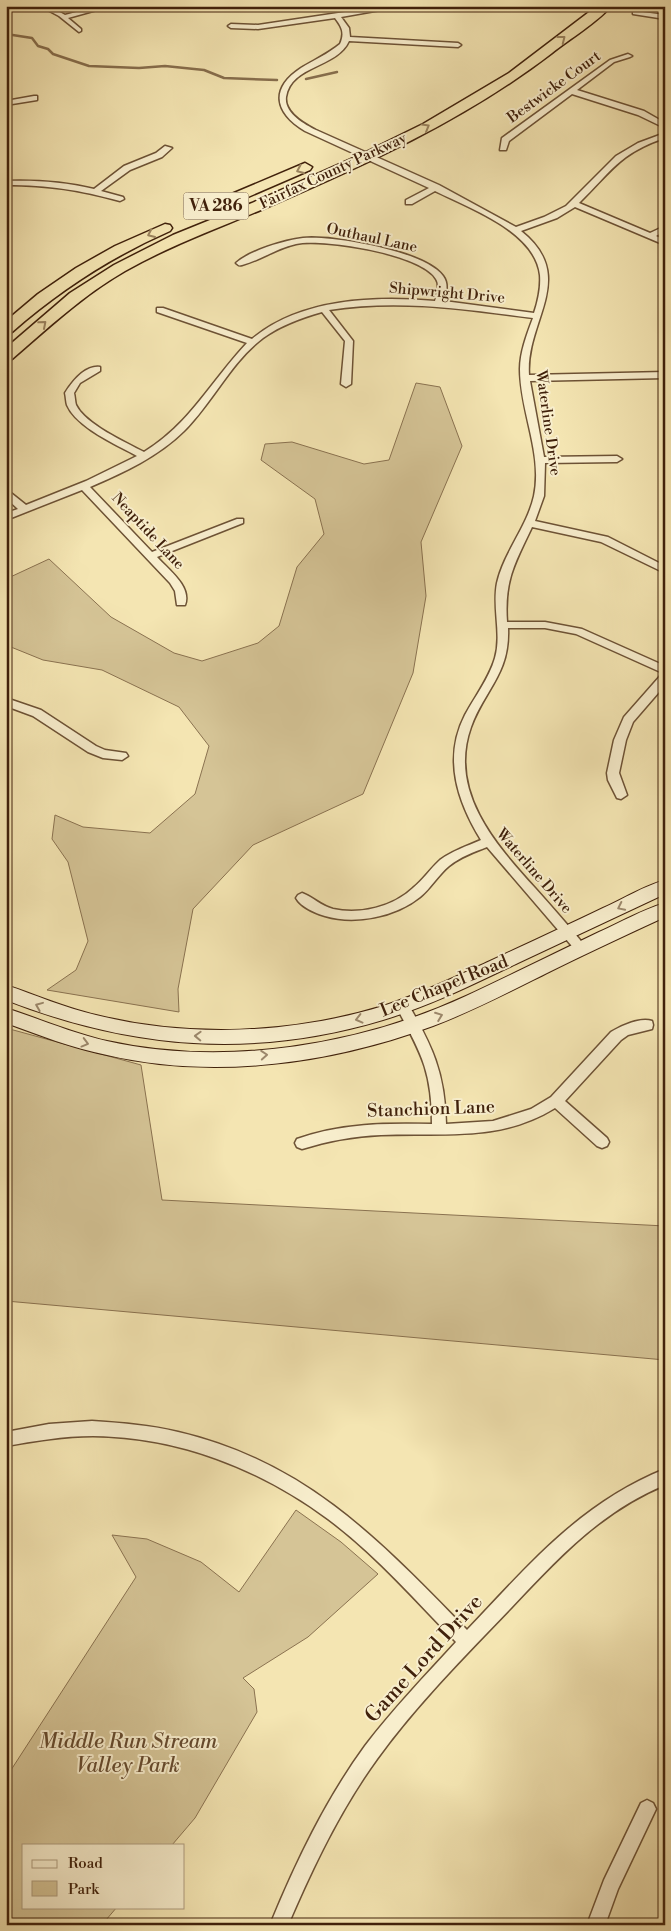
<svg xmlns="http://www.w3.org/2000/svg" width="671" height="1931" viewBox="0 0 671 1931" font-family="'Libre Bodoni',serif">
	<rect width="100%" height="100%" fill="#f4e5b2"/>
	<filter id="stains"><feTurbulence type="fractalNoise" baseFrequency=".004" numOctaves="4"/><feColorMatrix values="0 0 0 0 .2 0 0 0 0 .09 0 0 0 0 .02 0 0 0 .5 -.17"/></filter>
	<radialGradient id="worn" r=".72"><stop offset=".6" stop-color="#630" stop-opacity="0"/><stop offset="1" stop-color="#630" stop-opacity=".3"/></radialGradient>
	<g fill="#d5c496" stroke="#8a7250">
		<path d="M416,383L440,387L462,446L421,542L426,596L413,673L363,794L253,845L193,909L178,989L179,1012L47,990L76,970L88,941L68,862L52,839L55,815L83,827L150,833L195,794L209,746L179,707L102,670L43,660L6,645V579L49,559L111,617L174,653L202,661L258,643L279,626L297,567L324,534L315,499L261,460L265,444L292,442L364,464L389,460Z"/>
		<path d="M6,1028L141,1065L162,1200L665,1226V1360L6,1301Z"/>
		<path d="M296,1510L341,1542L378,1574L308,1637L243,1678L254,1689L257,1712L195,1818L172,1845H24V1907H117L106,1920L105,1925H6V1773L11,1770L136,1577L112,1535L147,1539L201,1562L239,1592Z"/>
	</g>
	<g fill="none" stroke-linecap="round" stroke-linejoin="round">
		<g stroke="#876e4d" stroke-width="2.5">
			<path d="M6,34L32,38L38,46L48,49L53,54L89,66L139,68L165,66L204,70L224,78L277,80"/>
			<path d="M306,79L337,72"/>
		</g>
		<defs>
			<g id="street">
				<path d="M40,6H49L65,15L99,6H111L68,18L81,29V31L79,32L59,16Z"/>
				<path d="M385,6H403L341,17L349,28L350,37L458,43L461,45L458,47L349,41C337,68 291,65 286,97C284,113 304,124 316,130L439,185L516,227L544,217L566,206L616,156L638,143L665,133V138C619,153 611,172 579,203L650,233L665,226V231L656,236L665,240V245L575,207L557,218L521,231C579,277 525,321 529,375L665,372V378L530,381L544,457L617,456L622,459L617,462L545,463L544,496L535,521L608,537L665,566V573L601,542L532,527C515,563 504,580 507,622H545L582,629L665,666V674L576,634L545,628H508C510,674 485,689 471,727C448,791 495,844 535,888C552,907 569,926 585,946L587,949L585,952H577L487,847C474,852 460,857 449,866C438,875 431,888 420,897C395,917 355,925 325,916C315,913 301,907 296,898L298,895L302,893C313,897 321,906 333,909C360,915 393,907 413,888C423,880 430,869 440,860C452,851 467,846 481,840C457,801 443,758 465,715C475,696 489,679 495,658C502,634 492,608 497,583C504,552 527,527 534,496C543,453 520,412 520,369C520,352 527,334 533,318C464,309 398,299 329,310L353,341L351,384L346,387L341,384L345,341L322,312C301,318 281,325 263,338C231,362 213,402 184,431C159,456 123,473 90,487L152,552L237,519H243V523L157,557C169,570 192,587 185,605H177L175,591L170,583L82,490L6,520V513L18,509L6,498V489L26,505L86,481L137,456C117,445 76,427 67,405C66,402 66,397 65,393C72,382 85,365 100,367V371L80,383L74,393C75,397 75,402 76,405C85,424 125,442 144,452C190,424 211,381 247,343L157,312V308H163L252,339C301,298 375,296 435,301C437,294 440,285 436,279C422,254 322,238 296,244C277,248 261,260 242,265C238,266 239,265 236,263C249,251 285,240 303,238C333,235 425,251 443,276C449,284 446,293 444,301L534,313C538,301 541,288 540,275C535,231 469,208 435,191L412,204H406V200L429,188L305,131C275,113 269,89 301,68C314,60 328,54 340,44C345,33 342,27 335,18L258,29L231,28L228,26L231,24L258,25Z"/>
				<path d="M635,11L665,15V19L633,14V12Z"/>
				<path d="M628,54L632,56L630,57L614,62L577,90L644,111L665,123V128L638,115L572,94L509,141L506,150H500L502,138L610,60Z"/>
				<path d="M34,96H37V100L6,105V101Z"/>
				<path d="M165,146L172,148L162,157L130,170L101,191L123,197L124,199L120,201C79,190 49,185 6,185V181C36,180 65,182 94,189L124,166L156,153Z"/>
				<path d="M665,674V685L633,722L626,740L619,773L627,795L621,799L617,798L608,780L607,773L614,740L624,717L661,675Z"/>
				<path d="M6,698L41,710L96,746L105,750L126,753L128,756L122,760L103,758L88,752L33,716L6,706Z"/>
				<path d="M402,1001L407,1002C432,1046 445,1072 446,1124L493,1121L531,1109L551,1097L611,1032C621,1026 640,1017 652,1021L653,1025L652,1029L628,1035L621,1040L565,1101L607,1138L609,1142L607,1146L602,1148L597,1146L555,1108C498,1143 444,1132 381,1135C354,1136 328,1141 302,1149L297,1147L295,1143L297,1139C341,1123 386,1123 432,1124C432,1069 420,1052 396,1006L397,1002Z"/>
				<path d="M92,1421C121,1423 150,1425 178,1432C306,1462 379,1540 467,1630C529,1565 579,1504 665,1469V1485C601,1511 556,1560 510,1609C464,1657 416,1705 377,1759C340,1810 313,1867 288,1925H270C296,1862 325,1801 365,1746C393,1709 425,1676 456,1642C415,1600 375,1554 328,1519C259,1468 178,1437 93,1436C63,1436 35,1441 6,1446V1432L49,1424Z"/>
				<path d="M647,1800L653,1803L656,1809L618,1889L605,1925H587L604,1880L641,1803Z"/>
			</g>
			<g id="secondary">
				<path d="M665,880V894C616,917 567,940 518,963C474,984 430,1006 383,1020C253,1059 131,1049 6,1000V985C36,995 65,1008 96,1015C189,1038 291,1034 383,1006C420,994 455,977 490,961C528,943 566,926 603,908C623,899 644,886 665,880Z"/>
				<path d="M665,903V917C626,935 587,953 549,972C511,991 473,1011 433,1026C331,1064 213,1080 107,1055C72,1048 39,1035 6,1023V1008C40,1019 72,1033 107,1041C224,1067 358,1046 466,996C511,975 555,953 599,932C621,922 642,910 665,903Z"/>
			</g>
			<g id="highway">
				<path d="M597,6H611C598,22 568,40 552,53C465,120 363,166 263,209C216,229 169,246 125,271C83,295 48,328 12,359L6,361V348L70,293L114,265L173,235L252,203L362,154L423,124L509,73Z"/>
				<path d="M305,163L312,167L310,170L211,213H201L199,210L201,207Z"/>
				<path d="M165,224L170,225L172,228L170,231C111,257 60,290 12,332L6,334V321L38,294L76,268L115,246Z"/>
			</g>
		</defs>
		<use href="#street" stroke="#6d5235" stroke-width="3"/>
		<use href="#secondary" stroke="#40210b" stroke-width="2"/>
		<use href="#highway" stroke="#40210b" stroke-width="3"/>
		<use href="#street" fill="#f8eecd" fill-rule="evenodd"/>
		<use href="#secondary" fill="#f8eecd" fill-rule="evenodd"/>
		<use href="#highway" fill="#f4e5b2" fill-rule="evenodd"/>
	</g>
	<defs><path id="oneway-chevron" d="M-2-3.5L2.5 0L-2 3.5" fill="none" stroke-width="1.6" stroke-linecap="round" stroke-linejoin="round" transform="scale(1.25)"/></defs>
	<g stroke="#9a835e">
		<use href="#oneway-chevron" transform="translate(562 39) rotate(-38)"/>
		<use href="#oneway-chevron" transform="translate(426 127) rotate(-30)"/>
		<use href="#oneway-chevron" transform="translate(300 170) rotate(156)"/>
		<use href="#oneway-chevron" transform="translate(151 234) rotate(155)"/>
		<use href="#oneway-chevron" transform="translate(43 324) rotate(-41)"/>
	</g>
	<g stroke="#9c886c">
		<use href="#oneway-chevron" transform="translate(621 907) rotate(154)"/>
		<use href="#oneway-chevron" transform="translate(39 1006) rotate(-158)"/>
		<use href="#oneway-chevron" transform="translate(439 1016) rotate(-21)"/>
		<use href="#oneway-chevron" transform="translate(359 1019) rotate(166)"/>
		<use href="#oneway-chevron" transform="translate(198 1036) rotate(-178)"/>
		<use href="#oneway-chevron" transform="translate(85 1043) rotate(15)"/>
		<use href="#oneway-chevron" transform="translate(264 1055) rotate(-4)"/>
	</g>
	<g text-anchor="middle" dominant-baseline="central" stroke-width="4" stroke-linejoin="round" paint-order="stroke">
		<g font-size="15" fill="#40210b" stroke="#f8eecd">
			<text transform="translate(554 87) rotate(-36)">Bestwicke Court</text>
			<text transform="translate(333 171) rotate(-25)">Fairfax County Parkway</text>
			<text transform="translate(372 238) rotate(12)">Outhaul Lane</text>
			<text transform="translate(447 293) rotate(5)">Shipwright Drive</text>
			<text transform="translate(548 423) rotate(82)">Waterline Drive</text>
			<text transform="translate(148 531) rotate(47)">Neaptide Lane</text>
			<text transform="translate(534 871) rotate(49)">Waterline Drive</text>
		</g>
		<rect fill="#f8eecd" stroke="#775e45" stroke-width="1" x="183.5" y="192.5" width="65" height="27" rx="4"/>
		<g font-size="16" font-weight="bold" fill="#40210b">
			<text x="216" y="206">VA 286</text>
		</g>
		<g font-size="18" fill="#40210b" stroke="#f8eecd">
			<text transform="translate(444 986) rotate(-22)">Lee Chapel Road</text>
			<text transform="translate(431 1109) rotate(-2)">Stanchion Lane</text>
		</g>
		<g font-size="21" fill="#40210b" stroke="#f8eecd">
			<text transform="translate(424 1659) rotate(-48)">Game Lord Drive</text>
		</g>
		<g font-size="21" font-style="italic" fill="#654a2e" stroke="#f8eecd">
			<text x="128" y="1742">Middle Run Stream<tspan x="128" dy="24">Valley Park</tspan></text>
		</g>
	</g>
	<rect width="671" height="1931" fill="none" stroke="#f4e5b2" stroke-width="25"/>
	<rect x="8" y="8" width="656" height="1916" fill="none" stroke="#40210b" stroke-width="2.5"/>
	<rect x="12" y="12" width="646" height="1906" fill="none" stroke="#40210b"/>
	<rect x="22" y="1844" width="162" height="65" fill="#f8eecd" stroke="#ae9c7f"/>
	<rect x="32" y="1860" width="25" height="8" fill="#f8eecd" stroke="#ae9c7f"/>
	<text x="68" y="1868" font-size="15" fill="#40210b">Road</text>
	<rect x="32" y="1881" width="25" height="15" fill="#d5c496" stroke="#ae9c7f"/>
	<text x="68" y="1894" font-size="15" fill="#40210b">Park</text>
	<rect width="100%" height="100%" filter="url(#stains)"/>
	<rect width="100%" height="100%" fill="url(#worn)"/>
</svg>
